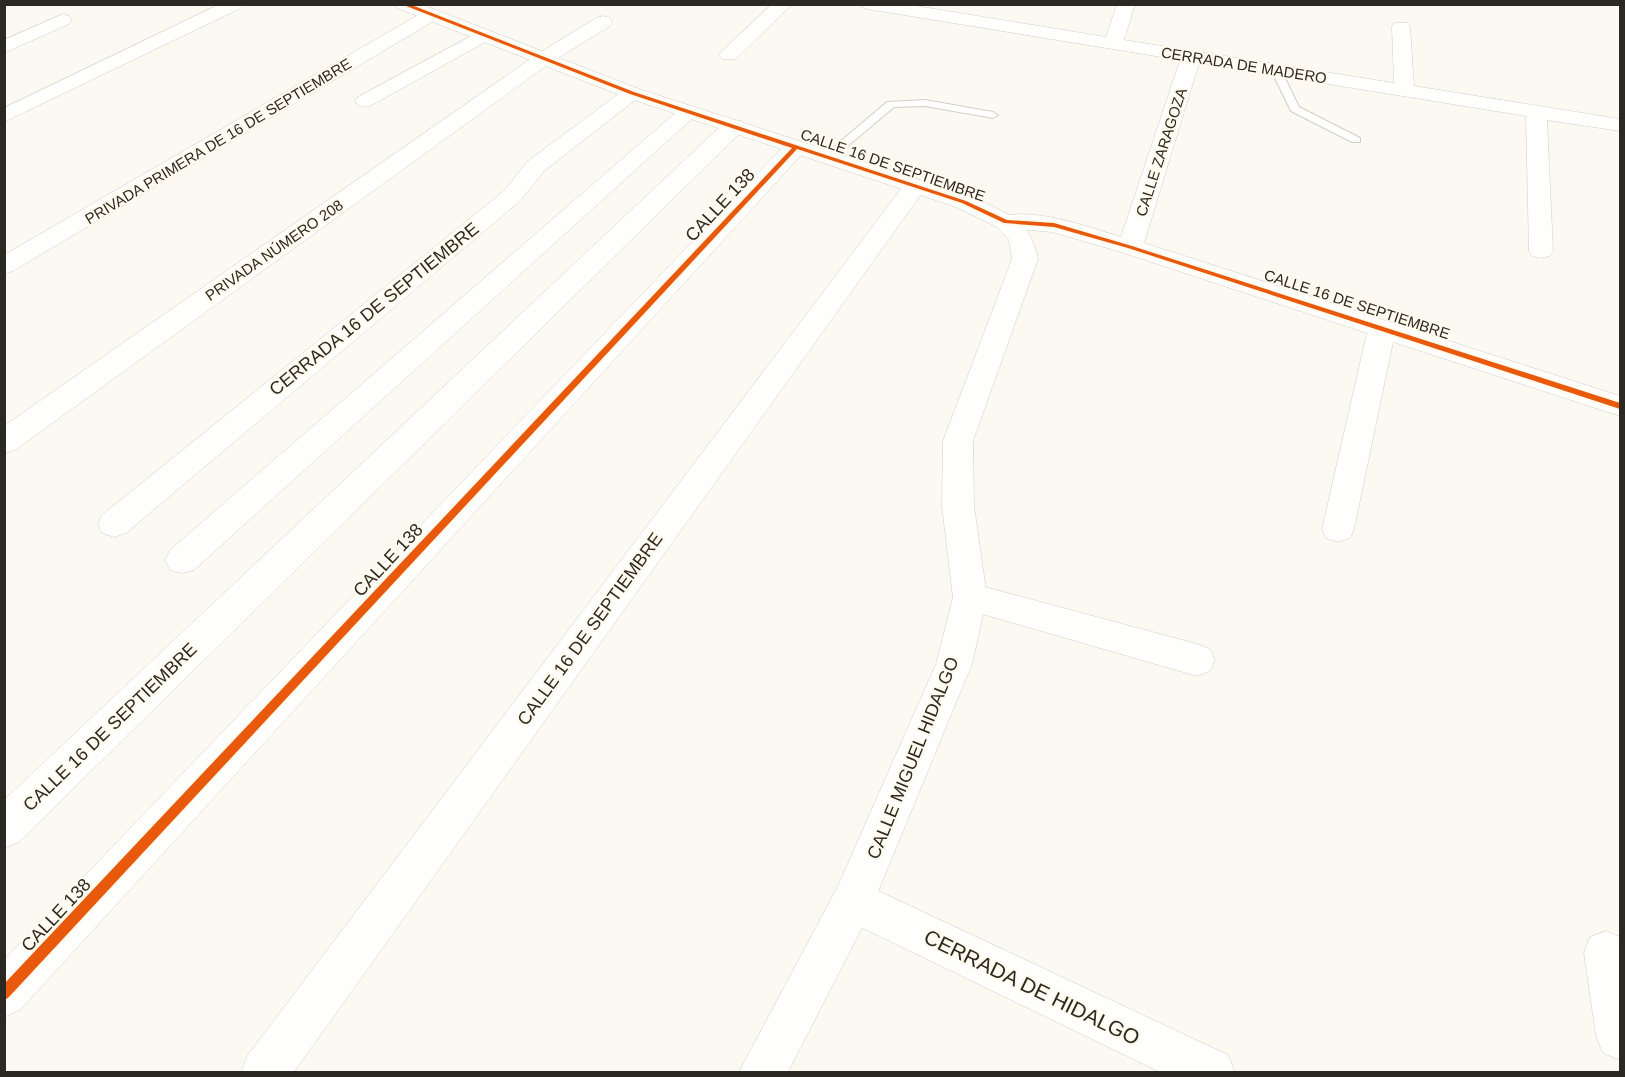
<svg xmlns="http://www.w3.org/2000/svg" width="1625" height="1077" viewBox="0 0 1625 1077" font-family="Helvetica,sans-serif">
	<rect width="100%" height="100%" fill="#fbf9f2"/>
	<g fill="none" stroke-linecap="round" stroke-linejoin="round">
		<defs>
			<g id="service">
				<path d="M1273,68L1281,70L1299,107L1360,138V142H1352L1291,111L1271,70Z"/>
				<path d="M925,100L993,112L998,115L993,118L925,106L894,107L831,160H823L821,158L887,102Z"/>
			</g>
			<g id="minor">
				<path d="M220,4H244L241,8L4,122V108Z"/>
				<path d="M772,4H792L736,59H722L719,55L722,51Z"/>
				<path d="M858,4H904L1106,37L1117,4H1135L1124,40L1394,83L1392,27L1394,23H1408L1410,27L1414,86L1620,119V131L1547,120L1553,251L1550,256L1541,258L1532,256L1529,251L1526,116L1199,63L1144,243L1620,396V416L1393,342L1354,529L1350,538L1338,542L1326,538L1322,529L1367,333L1121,252L1052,232L997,227L994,222L997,217C1036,207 1084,226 1121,237L1180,60L867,9Z"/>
				<path d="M431,10L437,11L440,15L437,19L13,271L4,274V255L425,11Z"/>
				<path d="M63,14L69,16L72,20L69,24L4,53V40Z"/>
				<path d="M603,16L610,18L612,22L610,26L550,63L15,450L4,453V426L536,55L596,18Z"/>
				<path d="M482,30L489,32L491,36L489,40L372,105L365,107L358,105L355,101L358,97Z"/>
				<path d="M632,87L639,89L642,93L639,97L544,171L520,201L126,533L114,537L102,533L98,524L102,515L504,191L528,161L625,89Z"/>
				<path d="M688,106L695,108L698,112L695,116L194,570L182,573L170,570L165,560L170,550L681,108Z"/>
				<path d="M734,120L742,121L745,126L742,131L19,842L4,848V800L726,121Z"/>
				<path d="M795,141L803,143L806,148L803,153L20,1010L4,1017V960L787,143Z"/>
				<path d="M915,179L923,181L927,186L294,1072H241L248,1055L907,181Z"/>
				<path d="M970,583L1197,644L1210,649L1215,660L1210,671L1197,676L958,607L953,597L958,587Z"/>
				<path d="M853,879L1228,1055L1235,1072H1160L838,916L831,901L838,886Z"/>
				<path d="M1606,931L1620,937V1060L1603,1053L1596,1036L1584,953L1590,937Z"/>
			</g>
			<path id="tertiary" d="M394,4H421L639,89L972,197C1007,214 1029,217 1038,259L973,441L974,506L987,597L972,664L868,916L788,1072H739L838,886L936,664L953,597L942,506L943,441L1012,259L1009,240L997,227L956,207L625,97L397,8Z"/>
		</defs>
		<use href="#service" stroke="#d1cfc8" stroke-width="2"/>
		<use href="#minor" stroke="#d1cfc8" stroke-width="1"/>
		<use href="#tertiary" stroke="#d1cfc8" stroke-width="1"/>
		<use href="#service" fill="#fefefd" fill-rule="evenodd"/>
		<use href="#minor" fill="#fefefd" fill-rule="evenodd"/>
		<use href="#tertiary" fill="#fefefd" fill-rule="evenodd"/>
		<defs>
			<path id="cycleway" d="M401,4H409L634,92L966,201L1007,220L1054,223L1132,246L1620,403V409L1128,248L1054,227L1004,223L962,203L797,149L8,998L4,1000V984L792,148L630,94Z"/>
		</defs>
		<use href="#cycleway" stroke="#fffaee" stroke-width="4"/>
		<use href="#cycleway" fill="#e8590c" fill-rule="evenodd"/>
	</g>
	<g text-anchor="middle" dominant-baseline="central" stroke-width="4.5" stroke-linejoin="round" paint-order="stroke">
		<g font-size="15" fill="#2b2921" stroke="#fffaee">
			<text transform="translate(1244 65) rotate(9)">CERRADA DE MADERO</text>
			<text transform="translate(218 141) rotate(-31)">PRIVADA PRIMERA DE 16 DE SEPTIEMBRE</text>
			<text transform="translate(1161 152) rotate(-72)">CALLE ZARAGOZA</text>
			<text transform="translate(893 165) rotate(19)">CALLE 16 DE SEPTIEMBRE</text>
			<text transform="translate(274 250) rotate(-35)">PRIVADA NÚMERO 208</text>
			<text transform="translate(1357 304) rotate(18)">CALLE 16 DE SEPTIEMBRE</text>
		</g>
		<g font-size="18" fill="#2b2921" stroke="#fffaee">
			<text transform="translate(720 205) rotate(-47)">CALLE 138</text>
			<text transform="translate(374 309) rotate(-39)">CERRADA 16 DE SEPTIEMBRE</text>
			<text transform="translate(388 560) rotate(-47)">CALLE 138</text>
			<text transform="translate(590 629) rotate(-54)">CALLE 16 DE SEPTIEMBRE</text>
			<text transform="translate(110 727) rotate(-44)">CALLE 16 DE SEPTIEMBRE</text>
			<text transform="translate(913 758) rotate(-68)">CALLE MIGUEL HIDALGO</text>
			<text transform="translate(56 915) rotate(-47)">CALLE 138</text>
		</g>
		<g font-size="21" fill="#2b2921" stroke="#fffaee">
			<text transform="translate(1032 987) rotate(26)">CERRADA DE HIDALGO</text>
		</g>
	</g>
	<rect width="1625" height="1077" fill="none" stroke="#2b2921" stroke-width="12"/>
</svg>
